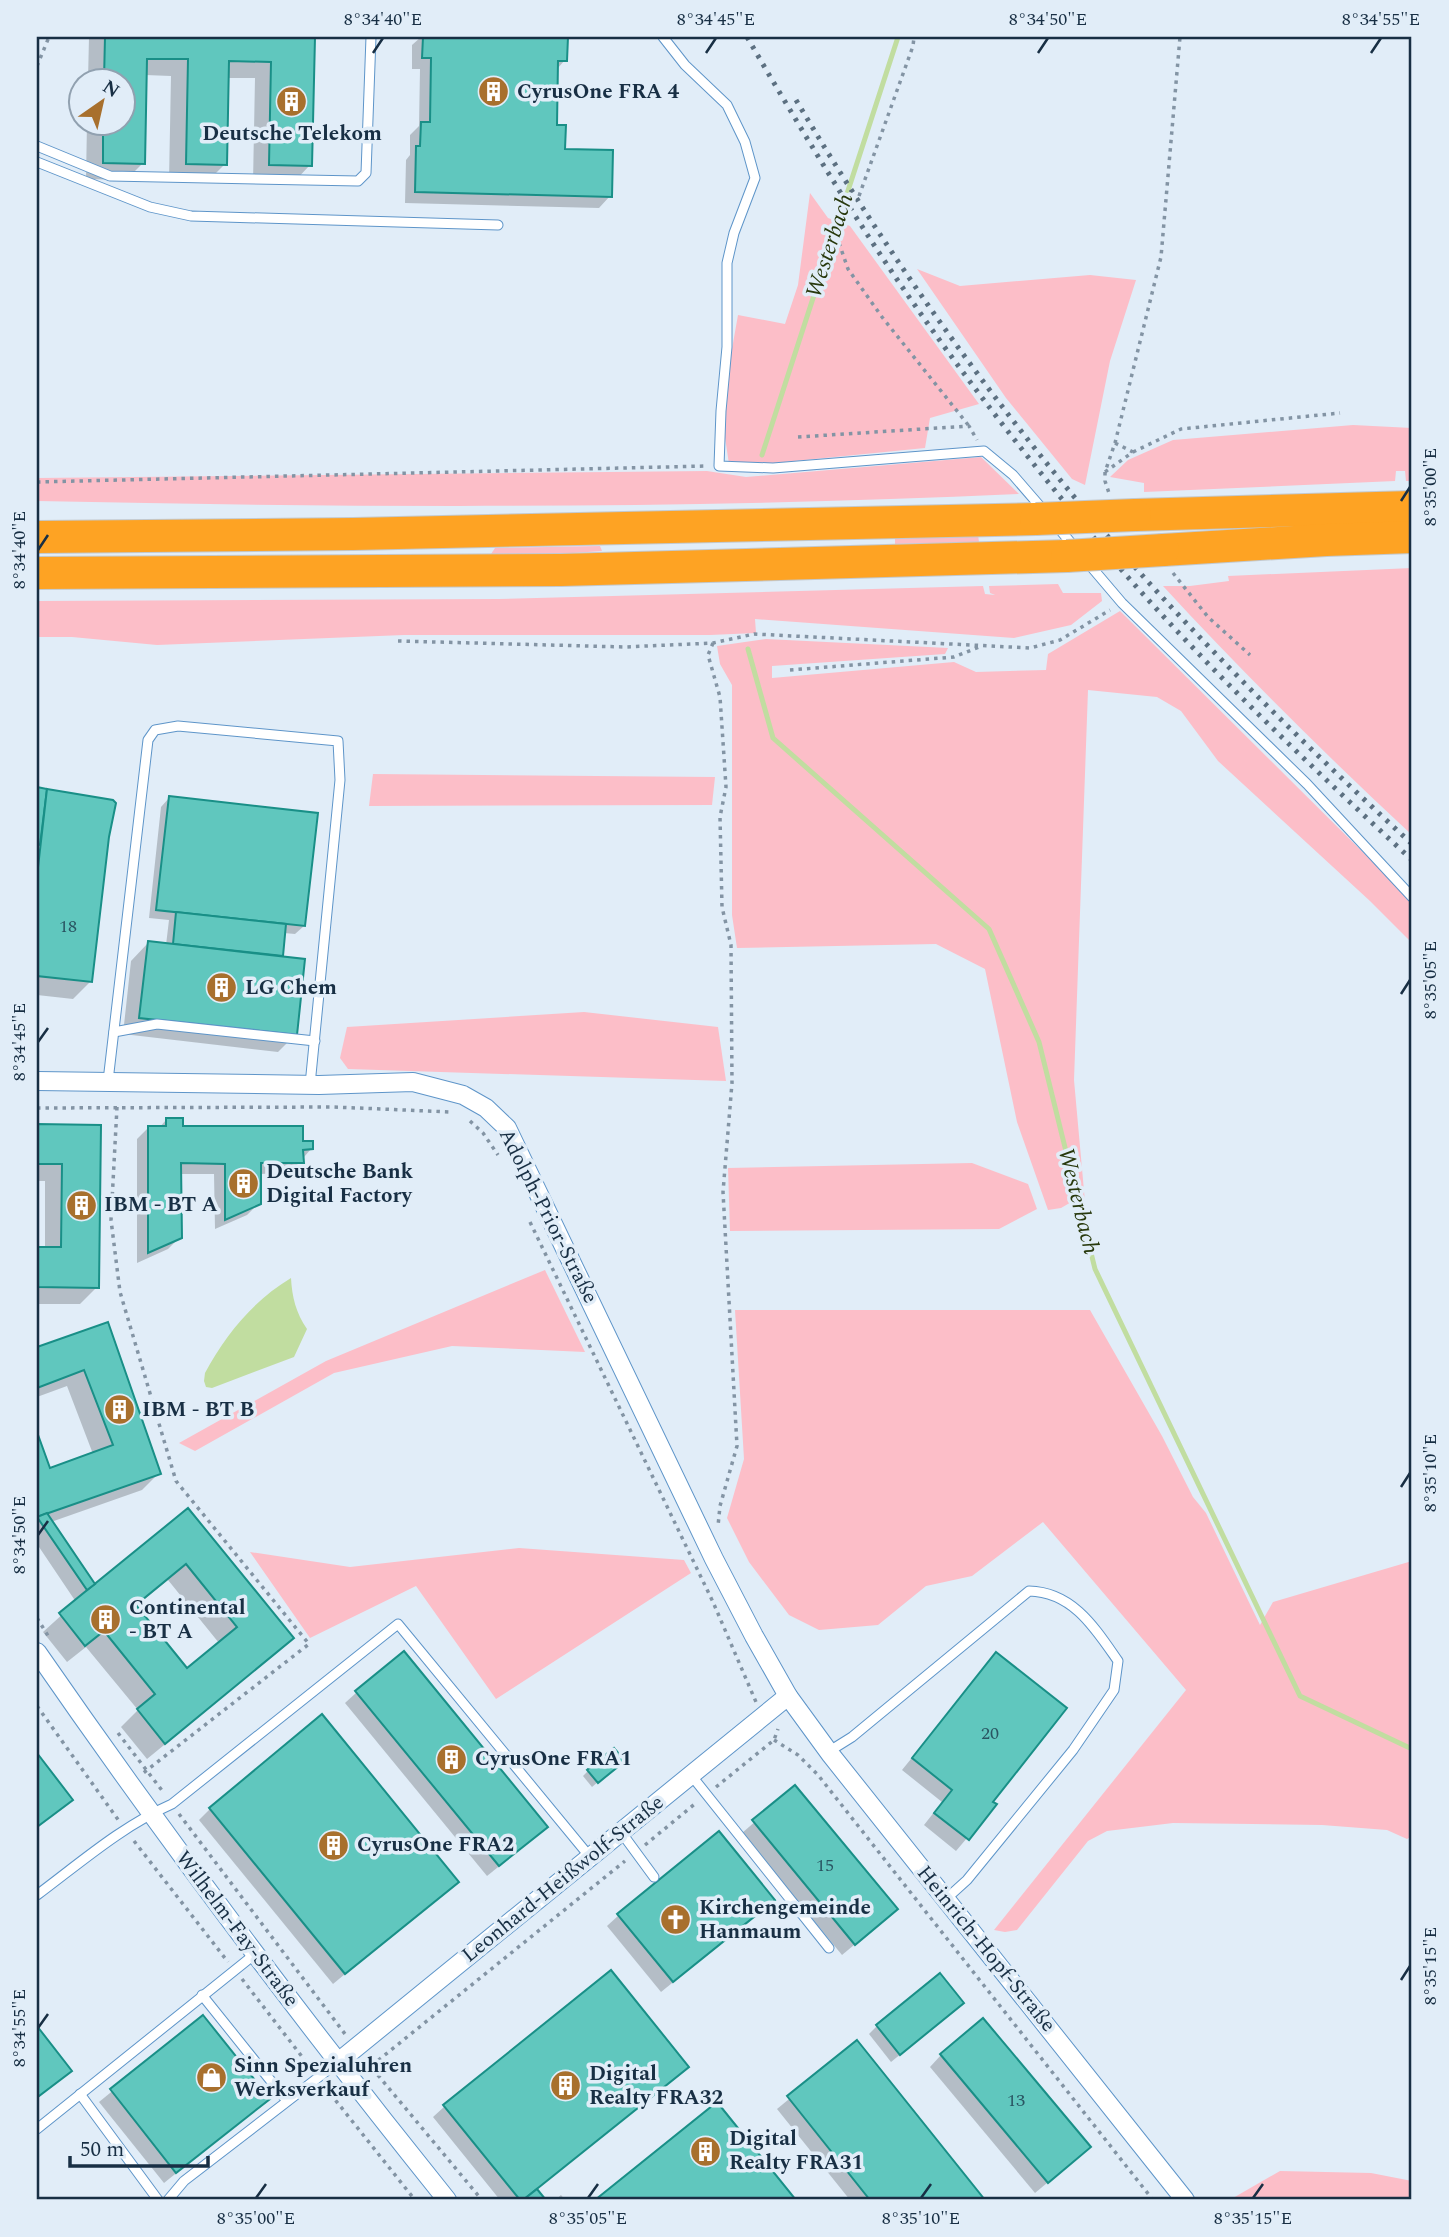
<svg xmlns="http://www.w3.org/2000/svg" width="1449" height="2237" viewBox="0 0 1449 2237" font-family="Spectral,serif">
	<rect width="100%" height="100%" fill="#e1edf8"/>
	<g fill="#fcbec8">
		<path d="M810,193L828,218L850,226L979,404L930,418L925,448L744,466L729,464L721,411L738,315L785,324L798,285Z"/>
		<path d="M917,269L960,286L1090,275L1136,280L1110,361L1085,485L1072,479L1006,398Z"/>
		<path d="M1353,425L1412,428V481H1406L1405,471H1396L1395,481L1144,492V483L1110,477L1128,460L1173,440Z"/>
		<path d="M981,457L1019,494C692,509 364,508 37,501V478L707,471L746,477Z"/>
		<path d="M978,535L979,542L895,544V539Z"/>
		<path d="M600,546L602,551L559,554H491L495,548Z"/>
		<path d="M1412,568V835C1326,755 1243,673 1163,586H1190L1229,581L1228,576Z"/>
		<path d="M1058,584L1063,593H1101L1102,601L1071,625L1014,638L755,619L756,633L710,635H404L157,645L72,637H37V601L499,599L983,586L985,594L995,595L990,593L989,586Z"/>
		<path d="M1120,611L1412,901V943L1370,901L1218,761L1181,711L1157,697L1088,690L1074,1080L1085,1202L1080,1197L1061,1208L1048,1210L1017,1122L985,969L936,944L737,948L732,915V685L720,664L717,646L766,639L948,648L945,654L772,666V678L954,662L976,672L1046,670L1048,654Z"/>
		<path d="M373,774L715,777L712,805L369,806Z"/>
		<path d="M584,1012L718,1027L726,1081L348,1069L340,1058L347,1027Z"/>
		<path d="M972,1163L1028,1184L1037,1209L999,1229L730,1231L728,1168Z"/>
		<path d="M545,1270L585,1352L452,1346L334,1373L195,1451L179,1443L326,1361Z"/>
		<path d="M735,1310H1090L1162,1436L1193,1497L1206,1513L1260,1625L1273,1602L1412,1561V1836L1407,1839L1387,1830L1322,1825L1173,1823L1107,1831L1088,1841L1017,1930L1005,1932L994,1930L1186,1690L1043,1522L972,1576L926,1586L878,1625L819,1630L789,1615L749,1562L727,1518L744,1459Z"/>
		<path d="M519,1548L684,1560L691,1573L496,1699L416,1586L310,1638L250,1552L350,1567Z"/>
		<path d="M1280,2171L1371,2173L1412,2181V2200H1235L1233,2198Z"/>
	</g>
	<path fill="#c1dda0" d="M291,1278C292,1297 296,1313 307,1329L294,1357L212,1388L206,1387L204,1381L205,1373C226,1334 253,1301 291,1278Z"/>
	<g fill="#0003" fill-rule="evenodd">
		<path d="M89,37H313L310,165L293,183L253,182L255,78H227L225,164L208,181L169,180L171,76L145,75L143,163L126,180L86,179L87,122H122V80H88Z"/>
		<path d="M421,37H566L565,60L557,69L555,127L564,151L610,196L599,208L405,203L406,160L410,155V135L419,126L420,69H412V45Z"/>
		<path d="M37,788L114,803L107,837L90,982L73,999L37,995Z"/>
		<path d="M169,798L304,926L295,934L284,933L279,958L295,1035L278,1052L123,1034L131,961L148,943L166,945L169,920L149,918L161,807Z"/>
		<path d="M166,1120L182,1128L302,1143L311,1149L290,1173L259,1174V1203L247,1215L215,1229L214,1174H180V1237L168,1249L137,1263V1139L148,1128H159Z"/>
		<path d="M37,1126L99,1127L97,1287L80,1304H37V1248H45V1181H37Z"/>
		<path d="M107,1324L159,1473L142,1490L51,1522L94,1587L187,1511L291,1638L274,1655L147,1759L121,1727L138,1710L86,1647L67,1662L43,1632L76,1602L37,1544V1437L49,1470L93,1454L67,1386L37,1397V1349ZM168,1580L219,1643L186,1670L135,1607Z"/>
		<path d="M996,1654L991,1802L995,1805L956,1851L924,1825L942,1802L902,1770Z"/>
		<path d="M357,1692L534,1838L487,1876L345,1703Z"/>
		<path d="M37,1756L70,1800L37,1828Z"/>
		<path d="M617,1766L592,1787L583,1776L588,1771Z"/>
		<path d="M795,1787L884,1920L842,1955L742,1833Z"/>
		<path d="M210,1809L456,1882L333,1984L199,1820Z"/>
		<path d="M761,1911L661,1992L607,1926L619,1915Z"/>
		<path d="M954,2011L891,2062L869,2034L877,2026Z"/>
		<path d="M203,2017L268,2099L164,2183L99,2102Z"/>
		<path d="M37,2029L69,2071L37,2099Z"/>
		<path d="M857,2043L983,2200H850L777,2109Z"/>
		<path d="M941,2055L1077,2158L1035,2193L930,2067Z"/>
		<path d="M687,2067L536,2190L544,2200H500L433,2117L445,2106Z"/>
		<path d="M717,2104L794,2200H597Z"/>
		<path d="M561,2195L565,2200H555Z"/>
	</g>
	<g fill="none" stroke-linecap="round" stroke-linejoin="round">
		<g stroke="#c1dda0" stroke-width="5">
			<path d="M762,455L898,37"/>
			<path d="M748,649L773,738L989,929L1039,1042L1095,1269L1300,1696L1412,1749"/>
		</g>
	</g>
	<g fill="#60c7be" stroke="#198f87" stroke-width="2" fill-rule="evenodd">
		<path d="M105,37H315L312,166L269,165L271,62L229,61L227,165L186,164L188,59H147L145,164L103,163V122H122V80H104Z"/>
		<path d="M423,37H568L567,61H558L557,125H566L565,149L613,150L612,197L415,192L416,146H420L421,122H430L431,58H422Z"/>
		<path d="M37,787L47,789L40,845L37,844Z"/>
		<path d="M47,789L113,800L116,803L109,837L92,982L37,976V876Z"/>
		<path d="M169,796L318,813L305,926L156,910Z"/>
		<path d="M176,912L286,924L283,956L173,944Z"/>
		<path d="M148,941L305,959L297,1035L139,1018Z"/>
		<path d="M166,1118H183V1126H303V1141H313V1149L303,1150L304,1163H261V1204L225,1220V1164L181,1163L182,1238L148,1253V1126H166Z"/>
		<path d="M37,1124L101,1125L99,1288L37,1287V1247H61L62,1164H37Z"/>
		<path d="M108,1322L161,1474L37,1517V1432L50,1468L113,1445L84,1370L37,1388V1347Z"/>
		<path d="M188,1508L294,1638L165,1744L137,1709L155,1694L104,1631L85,1646L59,1613ZM186,1564L237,1627L187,1668L136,1605Z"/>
		<path d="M47,1513L95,1584L87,1590L37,1517Z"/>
		<path d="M404,1651L548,1827L499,1866L355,1691Z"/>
		<path d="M996,1652L1067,1708L993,1802L997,1804L969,1840L934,1813L952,1790L912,1758Z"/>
		<path d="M322,1714L459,1882L345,1974L209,1808Z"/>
		<path d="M614,1748L625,1761L598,1783L587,1770Z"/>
		<path d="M37,1753L73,1800L37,1827Z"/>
		<path d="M795,1785L898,1909L855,1945L752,1820Z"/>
		<path d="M719,1831L775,1900L673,1982L617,1914Z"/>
		<path d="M611,1970L689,2067L523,2200H520L443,2105Z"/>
		<path d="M940,1973L964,2003L900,2055L876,2025Z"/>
		<path d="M203,2015L270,2099L176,2173L110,2089Z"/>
		<path d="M983,2018L1091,2147L1048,2183L940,2054Z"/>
		<path d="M37,2026L72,2071L39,2096L37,2093Z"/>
		<path d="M857,2040L985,2200H870L787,2096Z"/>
		<path d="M717,2102L796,2200H595Z"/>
		<path d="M537,2189L546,2200H523Z"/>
	</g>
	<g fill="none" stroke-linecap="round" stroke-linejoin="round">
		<defs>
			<g id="service">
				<path d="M663,37L685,65L727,105L745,142L755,178L734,233L727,263V347L721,411L719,466L773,468L984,451L1013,475L1045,512"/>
				<path d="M37,146L110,176L358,181L366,173L371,37"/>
				<path d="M37,162L150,207L191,216L498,225"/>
				<path d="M1056,525L1076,549"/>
				<path d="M1088,563L1122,603L1307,784L1412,897"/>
				<path d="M114,1032L157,1024L315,1041"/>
				<path d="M108,1081L148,740L155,730L178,726L338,741L340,780L310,1085"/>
				<path d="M828,1752L852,1737L1029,1591C1073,1592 1095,1628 1118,1661L1114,1690L1073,1750L967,1880L946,1899"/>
				<path d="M691,1775L829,1948"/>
				<path d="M621,1832L654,1877"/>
				<path d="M37,1895C80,1863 122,1826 172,1804L398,1624L590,1857"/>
				<path d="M202,1995L287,2101"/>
				<path d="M80,2094L158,2200"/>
				<path d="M37,2129L255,1954"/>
				<path d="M168,2200L184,2181L337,2063"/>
			</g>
			<g id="minor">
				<path d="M37,1081L319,1085L413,1082L463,1095L486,1108L507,1128L714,1559L754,1636L788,1696L831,1755L1185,2200"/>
				<path d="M37,1652C167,1840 304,2022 447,2200"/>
				<path d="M337,2063L788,1696"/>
			</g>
			<g id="motorway">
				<path d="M1135,515L1412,507"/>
				<path d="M37,537L353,534L1036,519"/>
				<path d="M1163,550L1326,540L1412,537"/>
				<path d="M37,573L561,570L1067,556"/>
			</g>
		</defs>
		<use href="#service" stroke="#5e95c9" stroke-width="11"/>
		<use href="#minor" stroke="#5e95c9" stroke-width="20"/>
		<use href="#motorway" stroke="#c3c9ce" stroke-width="34"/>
		<g stroke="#8394a4" stroke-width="3.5" stroke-dasharray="3.5 5" stroke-linecap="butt">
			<path d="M37,66L49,37"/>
			<path d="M859,196L913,46L914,37"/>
			<path d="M839,243L848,269L882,317L969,426"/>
			<path d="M798,437L969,426L977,440"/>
			<path d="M1115,443L1133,452L1105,472L1115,443L1161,257L1180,37"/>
			<path d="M1133,452L1181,429L1340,413"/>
			<path d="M1105,472V481L1109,493"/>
			<path d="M37,482L706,466"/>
			<path d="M1173,573L1208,617L1250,655"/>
			<path d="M398,641L625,647L713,643L754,634L1030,648L1060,640L1110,610"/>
			<path d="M713,643L708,655L720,697L726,787L720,817L722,907L731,945L732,1083L723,1192L737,1446L720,1506L718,1526"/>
			<path d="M790,670L954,657L979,647"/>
			<path d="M117,1107L111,1220L120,1292L176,1481L309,1644L142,1774"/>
			<path d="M37,1108L334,1107L451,1112"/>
			<path d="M470,1121L483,1133L498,1155"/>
			<path d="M530,1222L713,1602L756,1702"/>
			<path d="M37,1618L50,1639"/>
			<path d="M37,1706L119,1821"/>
			<path d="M118,1733L164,1793"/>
			<path d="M774,1740L798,1755L818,1775L1153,2200"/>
			<path d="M716,1787L774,1740L778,1729"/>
			<path d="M179,1814L345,2034"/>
			<path d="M134,1841L228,1962"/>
			<path d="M645,1845L696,1803"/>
			<path d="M242,1979L310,2067"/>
			<path d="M367,2062L482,2200"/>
			<path d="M365,2071L625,1861"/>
			<path d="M325,2087L415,2200"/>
		</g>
		<use href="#service" stroke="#fff" stroke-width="9"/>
		<use href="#minor" stroke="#fff" stroke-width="18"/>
		<use href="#motorway" stroke="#fea323" stroke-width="32"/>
		<g stroke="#5c7081" stroke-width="5" stroke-dasharray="3.5 7" stroke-linecap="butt">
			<path d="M747,37C789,109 832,181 878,251C946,354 1021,451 1100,545C1196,658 1304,760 1412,860"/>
			<path d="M796,100C888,255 992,403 1110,539C1204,647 1307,747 1412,844"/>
		</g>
		<defs>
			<g id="motorway-bridge">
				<path d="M1036,519L1135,515"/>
				<path d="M1067,556L1163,550"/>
			</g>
		</defs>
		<use href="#motorway-bridge" stroke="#c3c9ce" stroke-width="34" stroke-linecap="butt"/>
		<use href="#motorway-bridge" stroke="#fea323" stroke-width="32"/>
	</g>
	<path fill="none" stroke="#182f44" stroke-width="2.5" d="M373,53L383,38M706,53L716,38M1038,53L1048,38M1371,53L1381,38M1401,501L1410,487M38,550L48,535M1401,994L1410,980M38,1042L48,1028M1401,1487L1410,1473M38,1535L48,1521M1401,1980L1410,1966M38,2028L48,2014M256,2198L266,2184M588,2198L598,2184M921,2198L931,2184M1253,2198L1263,2184"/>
	<defs>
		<symbol id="building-disc" viewBox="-11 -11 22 22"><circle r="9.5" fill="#a8702d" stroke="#e1edf8"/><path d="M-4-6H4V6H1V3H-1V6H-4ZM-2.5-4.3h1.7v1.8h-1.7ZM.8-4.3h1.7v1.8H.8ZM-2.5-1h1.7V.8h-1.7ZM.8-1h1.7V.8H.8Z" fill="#fff"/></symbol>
		<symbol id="church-disc" viewBox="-11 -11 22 22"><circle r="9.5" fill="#a8702d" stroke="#e1edf8"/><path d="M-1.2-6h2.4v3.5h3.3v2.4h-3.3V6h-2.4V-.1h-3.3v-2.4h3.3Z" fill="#fff"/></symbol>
		<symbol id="shop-disc" viewBox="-11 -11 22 22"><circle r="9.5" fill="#a8702d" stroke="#e1edf8"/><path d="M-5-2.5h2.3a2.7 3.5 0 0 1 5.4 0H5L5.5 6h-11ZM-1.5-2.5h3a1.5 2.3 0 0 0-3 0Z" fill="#fff"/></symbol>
	</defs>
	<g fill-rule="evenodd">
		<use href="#building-disc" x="476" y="74" width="35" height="35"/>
		<use href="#building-disc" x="274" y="84" width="35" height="35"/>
		<use href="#building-disc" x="204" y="970" width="35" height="35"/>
		<use href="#building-disc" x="226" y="1166" width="35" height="35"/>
		<use href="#building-disc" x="64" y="1188" width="35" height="35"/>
		<use href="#building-disc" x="102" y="1392" width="35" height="35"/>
		<use href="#building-disc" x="88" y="1602" width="35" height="35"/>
		<use href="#building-disc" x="434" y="1742" width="35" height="35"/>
		<use href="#building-disc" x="316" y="1828" width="35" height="35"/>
		<use href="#church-disc" x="658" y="1902" width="35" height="35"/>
		<use href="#shop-disc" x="194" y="2060" width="35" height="35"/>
		<use href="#building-disc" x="548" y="2068" width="35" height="35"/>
		<use href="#building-disc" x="688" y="2134" width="35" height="35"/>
	</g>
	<g text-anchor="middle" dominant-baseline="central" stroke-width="7" stroke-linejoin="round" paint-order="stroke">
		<g font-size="18" fill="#2a5562">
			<text x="68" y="926">18</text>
			<text x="990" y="1733">20</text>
			<text x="825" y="1865">15</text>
			<text x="1016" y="2100">13</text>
		</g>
		<g font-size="21" font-weight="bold" fill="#182f44" stroke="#e1edf8" text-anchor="start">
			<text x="517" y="92">CyrusOne FRA 4</text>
			<text x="292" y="134" text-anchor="middle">Deutsche Telekom</text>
			<text x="245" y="988">LG Chem</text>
			<text x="266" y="1172">Deutsche Bank<tspan x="266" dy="24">Digital Factory</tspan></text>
			<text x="104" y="1205">IBM - BT A</text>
			<text x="142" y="1410">IBM - BT B</text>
			<text x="129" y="1608">Continental<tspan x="129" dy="24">- BT A</tspan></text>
			<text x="475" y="1759">CyrusOne FRA1</text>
			<text x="357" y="1845">CyrusOne FRA2</text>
			<text x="699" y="1908">Kirchengemeinde<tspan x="699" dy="24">Hanmaum</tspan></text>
			<text x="234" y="2066">Sinn Spezialuhren<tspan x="234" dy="24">Werksverkauf</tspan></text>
			<text x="589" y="2074">Digital<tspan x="589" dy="24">Realty FRA32</tspan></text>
			<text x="729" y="2139">Digital<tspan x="729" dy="24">Realty FRA31</tspan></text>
		</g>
		<g font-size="21" fill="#182f44" stroke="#e1edf8">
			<text transform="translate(548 1216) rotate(63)">Adolph-Prior-Straße</text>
			<text transform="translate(563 1879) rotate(-39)">Leonhard-Heißwolf-Straße</text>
			<text transform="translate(237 1929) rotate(53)">Wilhelm-Fay-Straße</text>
			<text transform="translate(986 1949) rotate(51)">Heinrich-Hopf-Straße</text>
		</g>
		<g font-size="23" font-style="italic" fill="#28390d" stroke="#e1edf8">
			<text transform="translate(830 246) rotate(-72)">Westerbach</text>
			<text transform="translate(1078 1201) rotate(76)">Westerbach</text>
		</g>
	</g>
	<rect width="1449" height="2237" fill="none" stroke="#e1edf8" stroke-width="77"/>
	<g transform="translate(102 102) rotate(34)"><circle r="33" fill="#e1edf8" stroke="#91a1b0" stroke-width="2"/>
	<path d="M0-5L12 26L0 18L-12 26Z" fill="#a8702d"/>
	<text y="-10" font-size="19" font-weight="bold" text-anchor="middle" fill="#182f44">N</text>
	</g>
	<path d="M70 2156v10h138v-10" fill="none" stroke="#182f44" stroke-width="3.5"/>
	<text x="80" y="2156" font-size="21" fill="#182f44" stroke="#e1edf8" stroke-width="5" paint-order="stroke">50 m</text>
	<rect x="38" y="38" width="1372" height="2160" fill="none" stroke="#182f44" stroke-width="2.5"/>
	<g font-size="18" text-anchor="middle" fill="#182f44">
		<text x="383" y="25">8°34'40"E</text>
		<text x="716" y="25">8°34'45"E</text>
		<text x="1048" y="25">8°34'50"E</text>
		<text x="1381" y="25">8°34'55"E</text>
		<text transform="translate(1430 487) rotate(-90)" y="6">8°35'00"E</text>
		<text transform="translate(19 550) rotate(-90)" y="6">8°34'40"E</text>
		<text transform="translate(1430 980) rotate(-90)" y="6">8°35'05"E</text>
		<text transform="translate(19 1042) rotate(-90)" y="6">8°34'45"E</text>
		<text transform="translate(1430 1473) rotate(-90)" y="6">8°35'10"E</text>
		<text transform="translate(19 1535) rotate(-90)" y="6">8°34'50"E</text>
		<text transform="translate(1430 1966) rotate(-90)" y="6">8°35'15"E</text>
		<text transform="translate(19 2028) rotate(-90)" y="6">8°34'55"E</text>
		<text x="256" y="2224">8°35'00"E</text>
		<text x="588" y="2224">8°35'05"E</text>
		<text x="921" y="2224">8°35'10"E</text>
		<text x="1253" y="2224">8°35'15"E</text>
	</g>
</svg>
